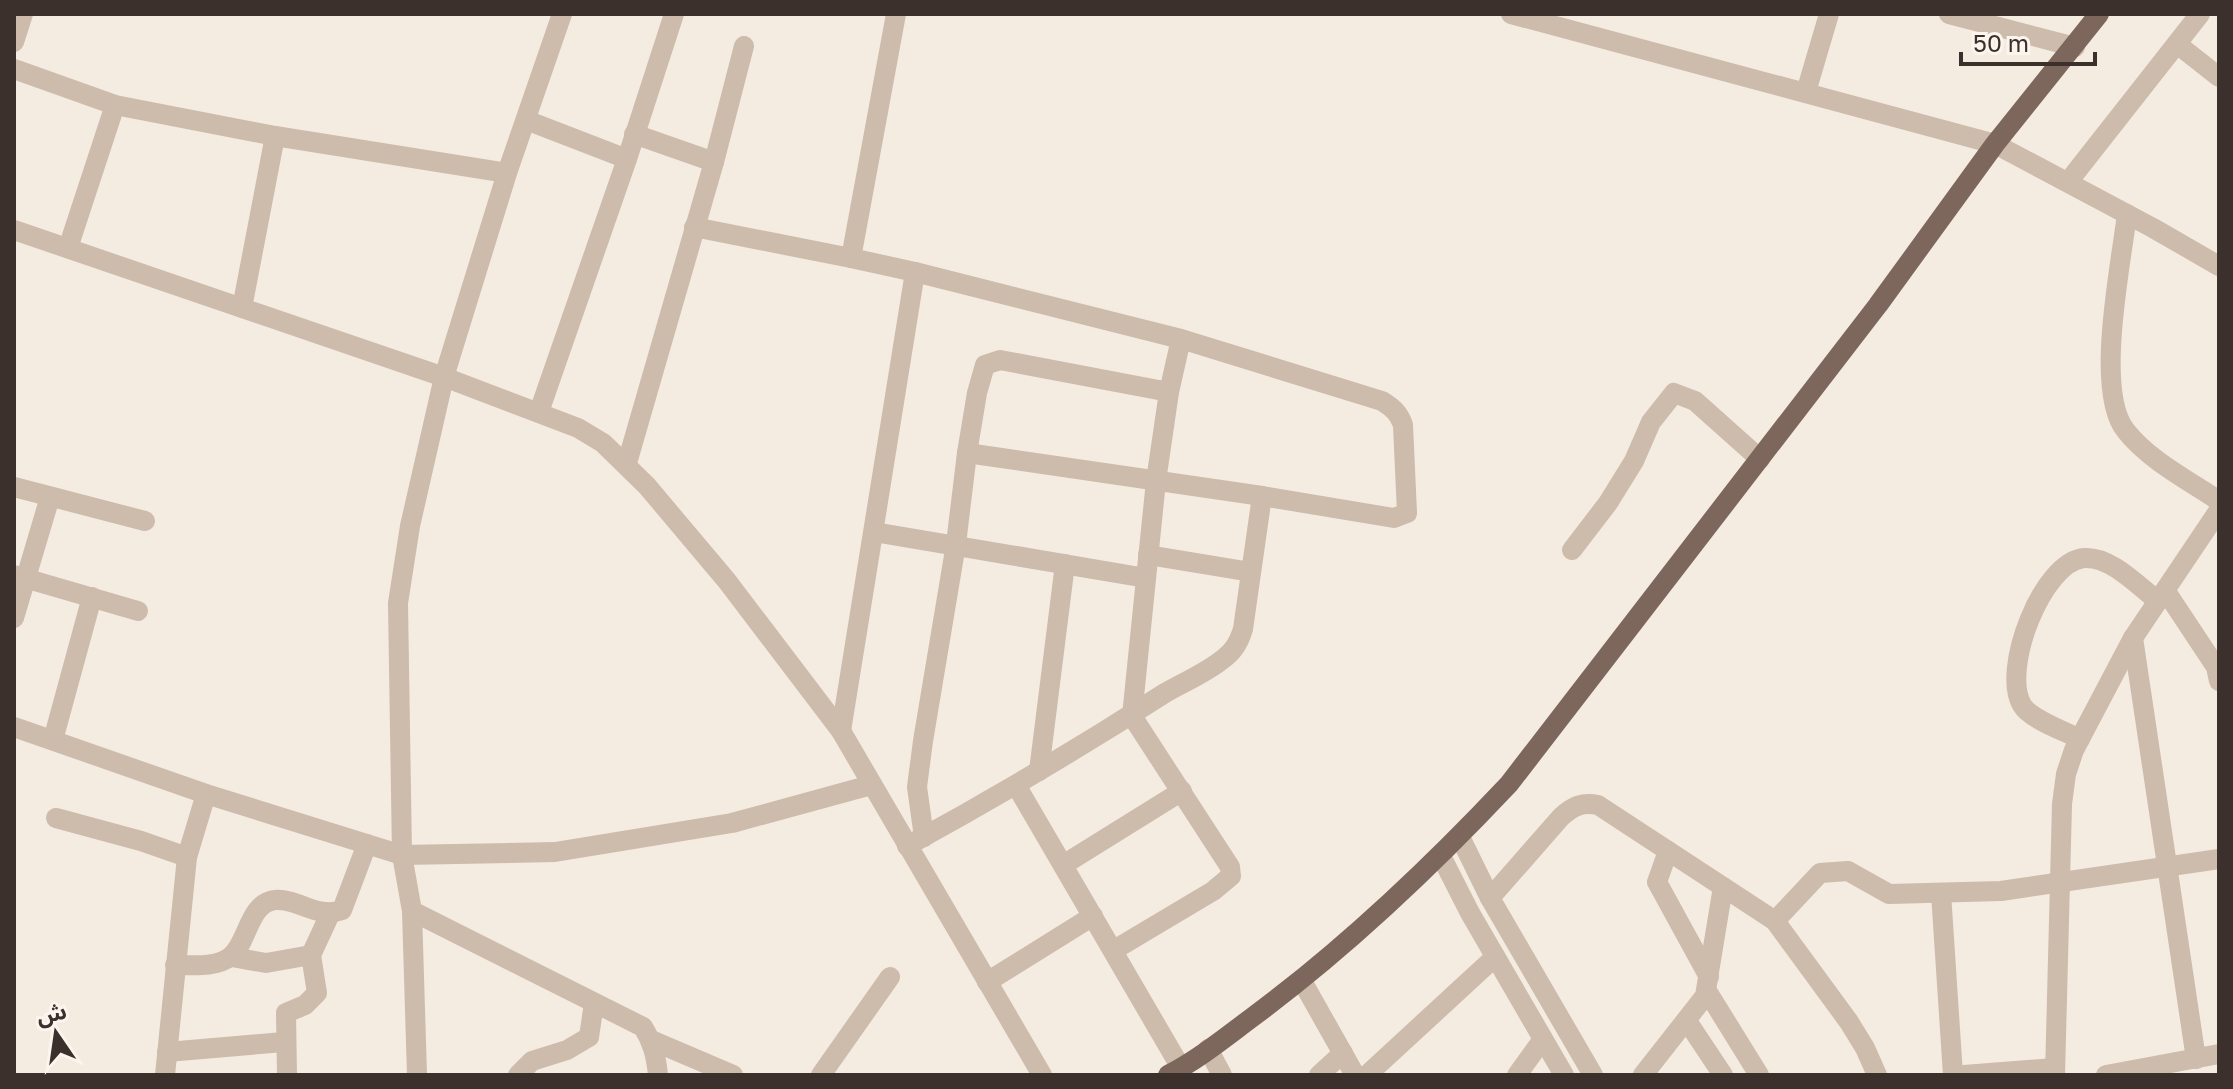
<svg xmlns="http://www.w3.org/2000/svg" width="2233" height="1089" viewBox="0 0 2233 1089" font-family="'Golos Text','Noto Sans Arabic',sans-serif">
	<rect width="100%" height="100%" fill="#f4ebe1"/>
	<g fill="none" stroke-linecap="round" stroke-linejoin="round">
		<g stroke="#cdbbac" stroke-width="20">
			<path d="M896,14L851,258L915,272"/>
			<path d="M1511,14L1995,144L2153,228L2219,266"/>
			<path d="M1949,14L2075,47"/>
			<path d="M14,42L23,14"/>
			<path d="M2177,44L2219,77"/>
			<path d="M14,69L115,105L275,136L507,173"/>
			<path d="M1806,92L1829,14"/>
			<path d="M526,120L627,159"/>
			<path d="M634,134L714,162"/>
			<path d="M2068,182L2200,14"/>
			<path d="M2127,214C2121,265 2094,392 2126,431C2150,461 2188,480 2219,501"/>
			<path d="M694,227L851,258"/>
			<path d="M14,230L444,377L578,428L603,443L647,486L727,581L841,731L1042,1075"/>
			<path d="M68,248L115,105"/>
			<path d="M242,308L275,136"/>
			<path d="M539,412L627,159L674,14"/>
			<path d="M967,453L1262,496"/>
			<path d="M627,463L714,162L744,46"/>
			<path d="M14,487L145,521"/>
			<path d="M874,532L1146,578"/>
			<path d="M1572,550L1608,503L1634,461L1651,422L1674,393L1695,401L1760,459"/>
			<path d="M1148,555L1251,572"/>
			<path d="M14,575L138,611"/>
			<path d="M2165,590L2216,667L2219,681"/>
			<path d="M14,618L50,497"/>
			<path d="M2133,638L2196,1059"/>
			<path d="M14,727L206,794L402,855L555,852L732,823L871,785"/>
			<path d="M841,731L915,272L1181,339L1382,401C1393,408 1399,413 1403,425L1407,513L1394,518L1262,496L1243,629C1239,642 1234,651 1223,659C1206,673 1184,682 1165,693C1081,747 995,798 907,846"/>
			<path d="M2080,739C2064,731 2030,719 2022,705C2001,670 2042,562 2084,558C2111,556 2138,586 2158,601"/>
			<path d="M53,740L92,597"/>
			<path d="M1039,771L1065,564"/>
			<path d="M1016,785L1181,1068"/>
			<path d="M56,818L141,841L187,857"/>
			<path d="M924,837L917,787L923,741L956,544L967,453L977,393L985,365L1000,360L1169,392"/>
			<path d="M1460,837L1490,898"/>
			<path d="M1668,851L1657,882L1709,977"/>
			<path d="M1441,856L1470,913L1564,1075"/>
			<path d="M1063,865L1182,791"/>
			<path d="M1941,893L1953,1075"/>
			<path d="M412,911L643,1027C653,1043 656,1056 658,1075"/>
			<path d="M1775,921L1820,873L1848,871L1889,894L2001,891L2219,859"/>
			<path d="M1114,950L1213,891L1231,876L1230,867L1132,716L1156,481L1169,392L1181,339"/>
			<path d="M232,957L266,963L311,955"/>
			<path d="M175,965C192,965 215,968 230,957C248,944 248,903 275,900C298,898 317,919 342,910L367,844"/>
			<path d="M1302,981L1355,1075"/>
			<path d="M987,982L1093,916"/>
			<path d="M1707,991L1759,1075"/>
			<path d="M1687,1021L1723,1075"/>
			<path d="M651,1040L733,1075"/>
			<path d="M1208,1049L1222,1075"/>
			<path d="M167,1052L284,1042"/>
			<path d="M165,1075L187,857L206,794"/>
			<path d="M287,1075L286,1013L305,1005L317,993L311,955L330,914"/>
			<path d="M417,1075L412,911L402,855L398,603L410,526L444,377L507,173L562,14"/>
			<path d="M518,1075L532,1061L567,1050L589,1037L594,1003"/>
			<path d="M821,1075L890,977"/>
			<path d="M1319,1075L1343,1053"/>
			<path d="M1367,1075L1495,957"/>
			<path d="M1517,1075L1543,1039"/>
			<path d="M1593,1075L1490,898L1561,817C1573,806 1582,802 1598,805L1775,921L1849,1022L1865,1048L1877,1075"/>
			<path d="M1643,1075L1705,996L1723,887"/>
			<path d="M1964,1075L2055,1068"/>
			<path d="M2055,1075L2062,804L2066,774L2074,750L2133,638L2219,510"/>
			<path d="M2106,1075L2219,1054"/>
		</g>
		<path stroke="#7d675c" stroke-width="20" d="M1168,1075C1199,1059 1227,1036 1254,1016C1347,947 1430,868 1509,784L1878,305L1995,144L2099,14"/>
	</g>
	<rect width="2233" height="1089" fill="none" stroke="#3b302b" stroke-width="32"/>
	<g transform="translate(56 1033) rotate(347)" stroke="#fbf5ee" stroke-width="6" paint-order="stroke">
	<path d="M0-6L14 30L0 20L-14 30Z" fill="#3b302b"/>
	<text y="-12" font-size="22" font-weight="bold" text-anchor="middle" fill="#3b302b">ش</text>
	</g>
	<path d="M1961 52v12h134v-12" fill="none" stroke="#3b302b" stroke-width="4"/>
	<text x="1973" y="52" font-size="24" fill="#3b302b" stroke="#fbf5ee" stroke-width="6" paint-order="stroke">50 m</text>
</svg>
